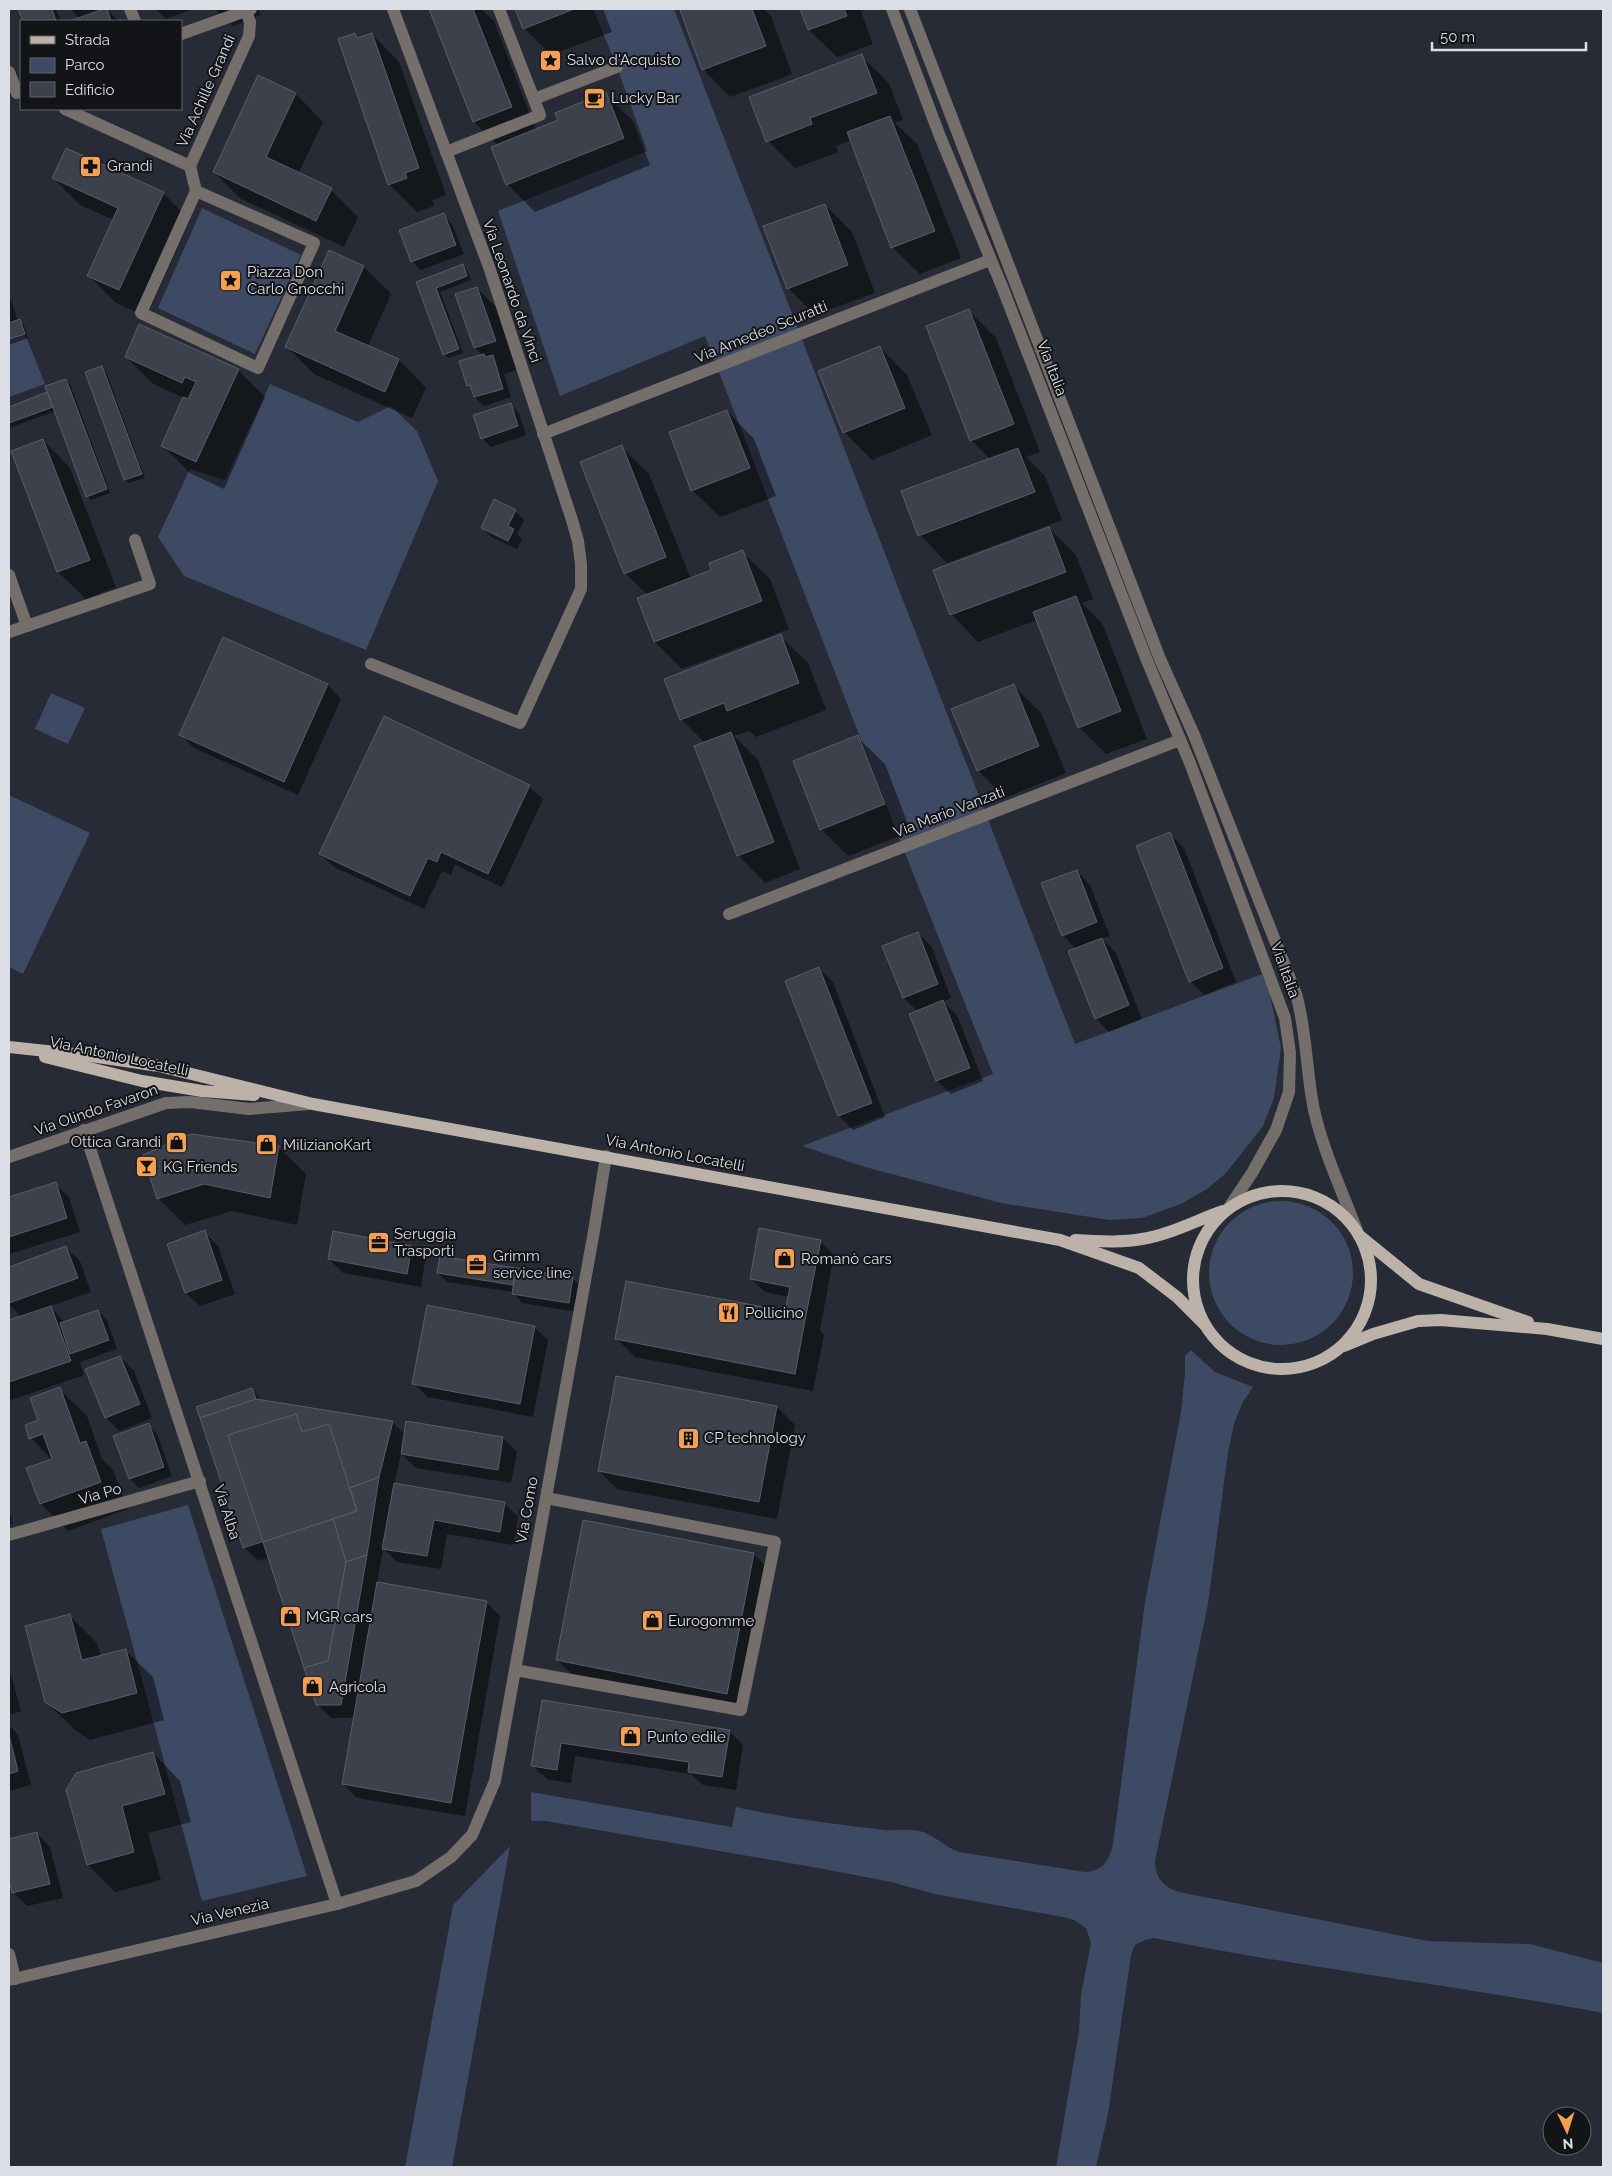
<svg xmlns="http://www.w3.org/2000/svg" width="1612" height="2176" viewBox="0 0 1612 2176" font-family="Raleway,sans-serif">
	<rect width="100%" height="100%" fill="#272b36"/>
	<g fill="#3e4963">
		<path d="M593,9H674L1075,1044L1262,974L1270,995L1281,1048L1274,1098L1263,1126L1226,1173L1207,1189L1181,1204L1142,1218L1109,1220L1001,1203L865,1167L802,1146L993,1074L897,833L705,336L560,396L498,211L647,151L617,67Z"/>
		<path d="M202,208L301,255L255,354L158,308Z"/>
		<path d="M25,334L45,384L9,397V339Z"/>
		<path d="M270,384L358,422L391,406L417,431L438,481L366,650L184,576L158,537L190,469L225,480Z"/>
		<path d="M51,693L85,708L68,744L35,729Z"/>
		<path d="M9,795L90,833L23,974L9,967Z"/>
		<circle cx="1281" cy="1273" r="72"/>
		<path d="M1191,1350L1215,1372L1253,1387L1243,1402L1235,1421L1228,1452L1208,1604L1155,1861C1155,1878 1164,1887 1179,1892L1428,1941L1530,1944L1603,1963V2013C1454,1985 1303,1968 1154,1938L1145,1940L1135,1945L1131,1955L1108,2114L1096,2167H1056L1079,2031L1081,1995L1091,1943L1086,1928L1074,1920L1063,1917L935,1894L891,1882L824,1869L546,1821H531V1792L732,1827L736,1807C785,1818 834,1824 884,1830C896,1831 907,1829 919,1831C932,1833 945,1847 959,1852L1085,1872C1103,1871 1109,1861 1113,1844L1145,1602L1181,1412L1185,1374V1356Z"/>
		<path d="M188,1505L307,1876L202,1901L101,1529Z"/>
		<path d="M510,1846L452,2167H405L453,1905Z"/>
	</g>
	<g fill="#0007">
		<path d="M20,9H56L61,21H24Z"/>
		<path d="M71,9H106L119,21H71L79,18Z"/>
		<path d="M156,9H193L166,19Z"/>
		<path d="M215,9H258L261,15L233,26Z"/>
		<path d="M430,9H481L494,21L536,130L560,120L605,94L633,121L650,165L535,212L507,184L498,145L474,122Z"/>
		<path d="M517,9H603L612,32L551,55L524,28Z"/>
		<path d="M688,9H764L771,16L792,74L730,97L703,69L681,11Z"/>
		<path d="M801,9H860L873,44L837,57L809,30Z"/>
		<path d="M355,34L359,39L372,34L399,62L446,195L432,200L434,206L417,212L389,184Z"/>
		<path d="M861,56L889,83L903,120L895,123L917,144L961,258L920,274L892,247L851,140L836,146L838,152L795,168L768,141Z"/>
		<path d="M259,77L296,94L323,122L298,174L331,190L358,217L344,247L241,199L214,172Z"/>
		<path d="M53,178L163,193L190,220L147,316L116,303L88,275L114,220L80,205Z"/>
		<path d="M825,205L852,232L875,293L815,315L788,288Z"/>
		<path d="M443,215L452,224L464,254L421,270L412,261Z"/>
		<path d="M330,252L364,267L391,294L368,346L399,360L426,388L412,418L314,374L287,347Z"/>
		<path d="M463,266L467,270L471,280L440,292L463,353L448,358L444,354L418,283Z"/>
		<path d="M477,288L504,315L522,368L504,374L511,397L484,406L475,397L473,390L468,385L482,355L475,348Z"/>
		<path d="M9,295L18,321L24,325L28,338L9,345Z"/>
		<path d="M968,310L996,338L1040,452L1026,457L1045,476L1062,520L947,563L920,535L990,459L971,440Z"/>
		<path d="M880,347L907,375L932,435L872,460L844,432Z"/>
		<path d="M126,357L238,370L265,397L224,489L190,473L163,446L184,398L153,384Z"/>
		<path d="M102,367L106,372L145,478L129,483L125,479Z"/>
		<path d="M66,380L70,384L110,493L91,500L87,496L56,411L9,428V408L49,393Z"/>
		<path d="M510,404L519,413L526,435L491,447L482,438Z"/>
		<path d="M727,411L754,439L776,496L720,517L692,490Z"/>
		<path d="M43,440L70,468L116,587L86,599L58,572L13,452Z"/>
		<path d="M622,447L649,474L691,579L713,571L742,552L770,579L789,629L682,669L655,642L639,599L648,595L625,573Z"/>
		<path d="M515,511L524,520L517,534L522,539L517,549L491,537L482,528Z"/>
		<path d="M1049,528L1076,555L1093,599L1082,603L1103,625L1147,739L1106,754L1079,727L1037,620L978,642L951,614Z"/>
		<path d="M780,636L808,663L826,710L756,737L749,731L734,736L758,760L800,869L765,883L738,855L705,743L681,719Z"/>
		<path d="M224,639L328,685L341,699L298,795L194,748L181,735Z"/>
		<path d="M1013,685L1041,713L1066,773L1005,798L978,770Z"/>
		<path d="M857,737L885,764L911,832L848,856L821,829Z"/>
		<path d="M529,786L543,799L502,887L455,865L451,875L442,871L424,909L334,867L320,854Z"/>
		<path d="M1170,834L1184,848L1236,982L1204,995L1190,981Z"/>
		<path d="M1077,871L1090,885L1110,936L1102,939L1116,953L1142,1019L1109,1032L1096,1018L1076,949L1063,935Z"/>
		<path d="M918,933L932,947L951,998L943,1002L957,1015L983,1081L951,1094L937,1081L918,1012L904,998Z"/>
		<path d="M819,969L833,982L885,1117L853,1130L839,1116L786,981Z"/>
		<path d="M278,1147L306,1174L297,1225L232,1211L185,1225L158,1198Z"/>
		<path d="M55,1184L69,1197L80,1232L9,1254V1198Z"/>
		<path d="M204,1232L218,1246L235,1294L200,1306L186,1293L169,1245Z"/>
		<path d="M820,1241L834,1255L820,1330L824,1335L813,1391L635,1357L617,1339L786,1313L789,1297L765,1292L751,1279Z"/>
		<path d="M412,1247L425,1261L421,1287L343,1273L329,1259Z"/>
		<path d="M66,1248L80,1261L91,1292L50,1306L65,1323L98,1311L107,1320L117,1349L80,1362L84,1375L9,1401V1321L21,1317L9,1304V1268Z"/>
		<path d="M441,1257L573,1279L582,1288L578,1312L522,1303L513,1292L447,1282L438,1273Z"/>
		<path d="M534,1327L548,1340L533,1417L428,1397L414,1384Z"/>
		<path d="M120,1357L134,1371L152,1418L119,1431L106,1417Z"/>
		<path d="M59,1389L87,1416L102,1459L113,1470L128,1509L68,1531L41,1504L52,1460L31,1438Z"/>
		<path d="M252,1389L262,1402L392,1422L405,1435L503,1438L517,1452L511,1483L416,1468L401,1454L394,1484L504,1503L518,1517L513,1545L447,1534L441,1569L397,1562L383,1548L377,1583L486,1602L500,1616L465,1816L357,1798L343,1784L355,1718H331L317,1704L269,1557L258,1561L244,1547Z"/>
		<path d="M777,1407L795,1425L777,1519L617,1489L599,1471Z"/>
		<path d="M148,1425L157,1434L172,1476L139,1488L130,1479Z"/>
		<path d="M9,1509L13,1524L9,1525Z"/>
		<path d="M584,1521L754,1554L772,1573L745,1712L575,1678L557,1660Z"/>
		<path d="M70,1616L97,1643L101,1656L125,1650L153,1677L164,1720L90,1740L74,1729L46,1702Z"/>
		<path d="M9,1668L21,1711L9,1715Z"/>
		<path d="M543,1702L729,1731L743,1745L736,1790L703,1785L691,1774L575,1756L571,1783L547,1779L533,1766Z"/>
		<path d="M9,1725L18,1735L31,1785L9,1791Z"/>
		<path d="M153,1753L180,1781L191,1822L148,1833L161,1880L115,1892L88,1865Z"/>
		<path d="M37,1833L50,1847L63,1898L27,1906L13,1892L9,1874V1840Z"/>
	</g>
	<g fill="#3c414c" stroke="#585d69">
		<path d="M18,9H52L56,21H23Z"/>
		<path d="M103,9H107L111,21H70Z"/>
		<path d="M429,9H473L512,107L473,122Z"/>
		<path d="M515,9H574L523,29Z"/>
		<path d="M684,9H752L766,46L702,70L680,10Z"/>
		<path d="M800,9H844L847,16L808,30Z"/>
		<path d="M355,33L357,38L372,33L419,168L405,173L407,178L388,185L338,39Z"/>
		<path d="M862,54L877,93L810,118L812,124L766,142L749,97Z"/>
		<path d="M258,75L296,93L266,157L332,188L316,221L213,172Z"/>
		<path d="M606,92L624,138L506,185L491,147L558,120L555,113Z"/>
		<path d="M890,116L935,231L891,248L847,132Z"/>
		<path d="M66,148L164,192L119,290L87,276L118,208L52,178Z"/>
		<path d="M825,204L848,265L787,289L763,226Z"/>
		<path d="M444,213L456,245L411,262L399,230Z"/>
		<path d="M329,250L364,266L335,331L399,359L385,392L285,347Z"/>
		<path d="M463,264L467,276L436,288L459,349L443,355L416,282Z"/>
		<path d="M477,287L496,341L474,348L455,294Z"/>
		<path d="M969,309L1014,424L970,441L926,326Z"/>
		<path d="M20,319L25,334L9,339V323Z"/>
		<path d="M139,324L239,369L196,462L161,446L183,397L188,399L196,382L185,377L182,383L125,357Z"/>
		<path d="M880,346L905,408L843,433L818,371Z"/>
		<path d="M484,354L485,357L493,355L503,389L474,397L470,385L467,386L459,361Z"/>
		<path d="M102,366L142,474L124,480L85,372Z"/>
		<path d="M66,379L107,489L86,497L45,386Z"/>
		<path d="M47,392L53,407L9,423V407Z"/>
		<path d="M511,403L518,426L481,439L473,415Z"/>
		<path d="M727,410L750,468L691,491L669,432Z"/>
		<path d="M43,439L90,560L57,572L11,451Z"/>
		<path d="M622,445L666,557L624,574L580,462Z"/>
		<path d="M1018,448L1035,492L918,536L901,491Z"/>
		<path d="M494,499L516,510L508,526L514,529L508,541L481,528Z"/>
		<path d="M1049,527L1066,572L950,615L933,570Z"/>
		<path d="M743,550L762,601L654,642L637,598L711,570L709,563Z"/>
		<path d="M1076,596L1121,711L1078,728L1033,612Z"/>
		<path d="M781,634L799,683L727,711L724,703L680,720L664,679Z"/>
		<path d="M223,637L328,684L284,782L179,735Z"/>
		<path d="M1014,684L1039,746L977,771L951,709Z"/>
		<path d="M384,716L530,785L488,874L441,852L437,862L428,858L410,896L319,854Z"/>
		<path d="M731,732L774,842L737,856L694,746Z"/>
		<path d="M858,735L885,804L820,830L793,761Z"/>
		<path d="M1170,832L1223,968L1189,982L1136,846Z"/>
		<path d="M1077,870L1097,922L1062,936L1041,883Z"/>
		<path d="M918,932L938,984L903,998L882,946Z"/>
		<path d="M1102,938L1129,1005L1095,1019L1068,951Z"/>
		<path d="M819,967L872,1103L838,1116L785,981Z"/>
		<path d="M943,1000L970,1068L936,1081L909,1014Z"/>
		<path d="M191,1134L279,1146L270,1198L204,1184L157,1199L143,1155Z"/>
		<path d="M56,1182L67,1218L9,1237V1197Z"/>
		<path d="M759,1228L821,1240L806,1315L785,1311L790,1287L750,1279Z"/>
		<path d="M205,1230L222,1280L185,1293L167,1244Z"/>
		<path d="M333,1231L412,1246L407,1274L328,1259Z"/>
		<path d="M66,1246L78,1278L9,1303V1267Z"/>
		<path d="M440,1256L516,1268L513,1285L437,1273Z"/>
		<path d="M516,1268L573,1277L569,1303L512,1294Z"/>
		<path d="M626,1281L806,1315L795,1374L615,1339Z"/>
		<path d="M427,1305L535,1326L520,1404L412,1384Z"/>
		<path d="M51,1306L71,1361L9,1382V1320Z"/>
		<path d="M98,1310L109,1340L70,1354L60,1323Z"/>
		<path d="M120,1356L140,1404L105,1418L85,1369Z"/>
		<path d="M616,1376L777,1406L759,1502L598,1471Z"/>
		<path d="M60,1387L80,1443L86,1441L101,1482L40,1504L26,1468L52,1459L43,1434L29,1439L25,1425L38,1420L30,1398Z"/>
		<path d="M252,1388L256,1399L200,1418L196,1407Z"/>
		<path d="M256,1399L393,1421L379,1477L350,1488L357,1511L243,1548L200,1418Z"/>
		<path d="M296,1414L302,1432L329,1424L357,1511L263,1542L228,1435Z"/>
		<path d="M406,1421L503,1437L498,1470L401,1454Z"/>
		<path d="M149,1423L164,1467L129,1479L113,1436Z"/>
		<path d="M379,1477L367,1555L346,1562L333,1519L357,1511L350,1488Z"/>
		<path d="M394,1483L505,1502L500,1532L434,1520L427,1556L382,1549Z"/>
		<path d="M333,1519L346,1562L328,1661L304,1668L263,1542Z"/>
		<path d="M583,1520L754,1553L727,1694L556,1660Z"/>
		<path d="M367,1555L341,1705H316L304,1668L328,1661L346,1562Z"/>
		<path d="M377,1582L487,1601L451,1803L342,1784Z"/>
		<path d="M70,1614L82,1660L126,1649L137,1693L62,1713L45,1702L25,1626Z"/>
		<path d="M542,1700L730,1730L722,1777L688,1772L689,1762L561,1743L557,1770L531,1766Z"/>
		<path d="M9,1735L18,1771L9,1774Z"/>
		<path d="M153,1752L165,1794L122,1806L134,1852L87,1865L66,1790L76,1773Z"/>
		<path d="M37,1832L50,1884L12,1893L9,1879V1839Z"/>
	</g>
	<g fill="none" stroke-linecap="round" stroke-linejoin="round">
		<g stroke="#746f6b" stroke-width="12">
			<path d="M130,9L135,21"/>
			<path d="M892,9L939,134L1003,289L1148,663L1190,763L1285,1018L1290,1053L1289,1092L1276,1130L1252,1173L1228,1209"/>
			<path d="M910,9L1160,659L1194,735L1296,994C1307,1032 1306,1072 1314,1110C1324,1154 1344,1195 1359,1236"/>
			<path d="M181,34L251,9"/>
			<path d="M9,72L17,93"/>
			<path d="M534,99L617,67"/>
			<path d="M65,109L190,166L249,36L250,22L246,11"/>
			<path d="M446,152L540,115L499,9"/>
			<path d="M190,166L196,191L141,313L258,368L314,243L196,191"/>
			<path d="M543,434L990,260"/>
			<path d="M9,575L27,626"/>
			<path d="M9,632L150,584L135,540"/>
			<path d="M371,664L520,723L581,589V564L578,541L572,520L489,267L393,9"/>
			<path d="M729,914L1180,740"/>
			<path d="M84,1130L337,1904"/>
			<path d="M9,1157L166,1103L190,1102L249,1109L309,1104"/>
			<path d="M9,1535L200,1481"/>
			<path d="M515,1670L741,1710L775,1542L546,1498"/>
			<path d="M9,1954L15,1979"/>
			<path d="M9,1980L337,1904L416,1881L451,1857L472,1835L495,1781L594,1231L606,1156"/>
		</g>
		<g stroke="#bdb2aa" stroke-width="12">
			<path d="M9,1047L84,1055L159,1066L313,1104L1060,1240L1139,1268L1177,1297L1205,1325"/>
			<path d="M45,1057L142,1081L202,1091L254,1095"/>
			<circle cx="1282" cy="1280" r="89"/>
			<path d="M1361,1237L1419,1284L1528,1322"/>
			<path d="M1075,1240C1098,1241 1120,1243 1142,1239C1169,1235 1197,1220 1223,1211"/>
			<path d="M1344,1346L1373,1334L1418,1321L1441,1320L1547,1329L1603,1339"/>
		</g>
	</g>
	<defs>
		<symbol id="sight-square" viewBox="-11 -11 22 22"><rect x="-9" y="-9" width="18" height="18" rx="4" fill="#f99f4d" stroke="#121418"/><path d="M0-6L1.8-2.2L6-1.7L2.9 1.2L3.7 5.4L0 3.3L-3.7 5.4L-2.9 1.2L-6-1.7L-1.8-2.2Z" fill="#111"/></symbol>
		<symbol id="cafe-square" viewBox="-11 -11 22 22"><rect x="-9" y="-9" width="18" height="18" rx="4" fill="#f99f4d" stroke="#121418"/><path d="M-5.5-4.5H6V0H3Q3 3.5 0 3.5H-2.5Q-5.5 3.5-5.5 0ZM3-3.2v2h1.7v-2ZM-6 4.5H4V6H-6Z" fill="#111"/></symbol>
		<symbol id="pharmacy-square" viewBox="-11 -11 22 22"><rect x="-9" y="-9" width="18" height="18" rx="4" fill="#f99f4d" stroke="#121418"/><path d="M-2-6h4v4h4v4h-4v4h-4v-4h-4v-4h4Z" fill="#111"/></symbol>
		<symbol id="shop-square" viewBox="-11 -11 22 22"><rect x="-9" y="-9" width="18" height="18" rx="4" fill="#f99f4d" stroke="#121418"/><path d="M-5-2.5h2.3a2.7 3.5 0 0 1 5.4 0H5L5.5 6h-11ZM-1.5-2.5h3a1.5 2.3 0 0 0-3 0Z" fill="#111"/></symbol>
		<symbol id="bar-square" viewBox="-11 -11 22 22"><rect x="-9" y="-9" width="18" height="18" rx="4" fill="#f99f4d" stroke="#121418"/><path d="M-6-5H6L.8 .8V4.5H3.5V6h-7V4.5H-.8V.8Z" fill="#111"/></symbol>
		<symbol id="office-square" viewBox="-11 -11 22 22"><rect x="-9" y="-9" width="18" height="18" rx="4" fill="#f99f4d" stroke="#121418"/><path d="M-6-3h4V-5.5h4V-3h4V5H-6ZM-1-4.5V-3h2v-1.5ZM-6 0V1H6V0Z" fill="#111"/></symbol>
		<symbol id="restaurant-square" viewBox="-11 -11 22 22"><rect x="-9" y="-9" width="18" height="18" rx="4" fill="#f99f4d" stroke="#121418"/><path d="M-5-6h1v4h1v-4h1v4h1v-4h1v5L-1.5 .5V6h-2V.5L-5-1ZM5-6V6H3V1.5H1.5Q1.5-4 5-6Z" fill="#111"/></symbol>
		<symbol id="building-square" viewBox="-11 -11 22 22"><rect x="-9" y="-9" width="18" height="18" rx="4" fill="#f99f4d" stroke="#121418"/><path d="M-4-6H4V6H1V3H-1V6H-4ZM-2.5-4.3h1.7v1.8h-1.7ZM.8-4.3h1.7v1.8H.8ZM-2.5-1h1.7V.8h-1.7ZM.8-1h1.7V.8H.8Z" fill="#111"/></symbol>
	</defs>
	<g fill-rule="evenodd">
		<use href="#sight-square" x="538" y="48" width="25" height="25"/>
		<use href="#cafe-square" x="582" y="86" width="25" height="25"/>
		<use href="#pharmacy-square" x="78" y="154" width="25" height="25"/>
		<use href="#sight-square" x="218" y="268" width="25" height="25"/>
		<use href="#shop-square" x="164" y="1130" width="25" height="25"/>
		<use href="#shop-square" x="254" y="1132" width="25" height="25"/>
		<use href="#bar-square" x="134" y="1154" width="25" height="25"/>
		<use href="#office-square" x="366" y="1230" width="25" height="25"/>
		<use href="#shop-square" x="772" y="1246" width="25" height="25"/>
		<use href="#office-square" x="464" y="1252" width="25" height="25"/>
		<use href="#restaurant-square" x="716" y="1300" width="25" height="25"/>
		<use href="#building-square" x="676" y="1426" width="25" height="25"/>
		<use href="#shop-square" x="278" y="1604" width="25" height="25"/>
		<use href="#shop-square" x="640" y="1608" width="25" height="25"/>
		<use href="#shop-square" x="300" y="1674" width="25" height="25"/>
		<use href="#shop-square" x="618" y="1724" width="25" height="25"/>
	</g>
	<g text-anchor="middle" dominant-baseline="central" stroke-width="4" stroke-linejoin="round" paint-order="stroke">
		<g font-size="15" fill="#dbdee5" stroke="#121418" text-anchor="start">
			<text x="567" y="60">Salvo d'Acquisto</text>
			<text x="611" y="98">Lucky Bar</text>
			<text x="107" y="166">Grandi</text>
			<text x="247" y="272">Piazza Don<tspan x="247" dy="17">Carlo Gnocchi</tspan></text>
			<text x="161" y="1142" text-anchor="end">Ottica Grandi</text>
			<text x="283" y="1145">MilizianoKart</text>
			<text x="163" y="1167">KG Friends</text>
			<text x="394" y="1234">Seruggia<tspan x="394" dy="17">Trasporti</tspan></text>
			<text x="493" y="1256">Grimm<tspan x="493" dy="17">service line</tspan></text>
			<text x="801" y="1259">Romanò cars</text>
			<text x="745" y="1313">Pollicino</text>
			<text x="704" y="1438">CP technology</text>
			<text x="306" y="1617">MGR cars</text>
			<text x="668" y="1621">Eurogomme</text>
			<text x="329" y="1687">Agricola</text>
			<text x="647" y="1737">Punto edile</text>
		</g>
		<g font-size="15" fill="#dbdee5" stroke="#121418">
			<text transform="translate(206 91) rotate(-66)">Via Achille Grandi</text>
			<text transform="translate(512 291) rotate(71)">Via Leonardo da Vinci</text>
			<text transform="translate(761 332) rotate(-22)">Via Amedeo Scuratti</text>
			<text transform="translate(1052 368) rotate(69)">Via Italia</text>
			<text transform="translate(949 812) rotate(-21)">Via Mario Vanzati</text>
			<text transform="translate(1285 970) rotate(70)">Via Italia</text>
			<text transform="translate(119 1056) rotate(12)">Via Antonio Locatelli</text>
			<text transform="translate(96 1110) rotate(-19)">Via Olindo Favaron</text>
			<text transform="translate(675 1153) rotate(11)">Via Antonio Locatelli</text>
			<text transform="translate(100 1494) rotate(-16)">Via Po</text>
			<text transform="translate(527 1510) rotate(-80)">Via Como</text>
			<text transform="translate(227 1512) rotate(72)">Via Alba</text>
			<text transform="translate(230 1912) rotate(-13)">Via Venezia</text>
		</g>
	</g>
	<rect width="1612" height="2176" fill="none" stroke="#dbdee5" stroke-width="20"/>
	<rect x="20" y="20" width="162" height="90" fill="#121418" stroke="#62656a"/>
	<rect x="30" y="36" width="25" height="8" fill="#bdb2aa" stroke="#62656a"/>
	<text x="65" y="45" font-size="15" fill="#dbdee5">Strada</text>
	<rect x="30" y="58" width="25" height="15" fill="#3e4963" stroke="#62656a"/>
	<text x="65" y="70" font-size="15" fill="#dbdee5">Parco</text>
	<rect x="30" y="82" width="25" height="15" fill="#3c414c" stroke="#62656a"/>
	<text x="65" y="95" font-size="15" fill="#dbdee5">Edificio</text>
	<g transform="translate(1567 2131) rotate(176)"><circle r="24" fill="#121418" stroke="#62656a"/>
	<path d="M0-4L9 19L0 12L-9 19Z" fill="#f99f4d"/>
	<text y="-8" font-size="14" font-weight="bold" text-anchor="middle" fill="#dbdee5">N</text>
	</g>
	<path d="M1432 42v8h154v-8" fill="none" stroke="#dbdee5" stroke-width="2.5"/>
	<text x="1440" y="42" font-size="15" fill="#dbdee5" stroke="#121418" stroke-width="4" paint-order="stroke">50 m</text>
</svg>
